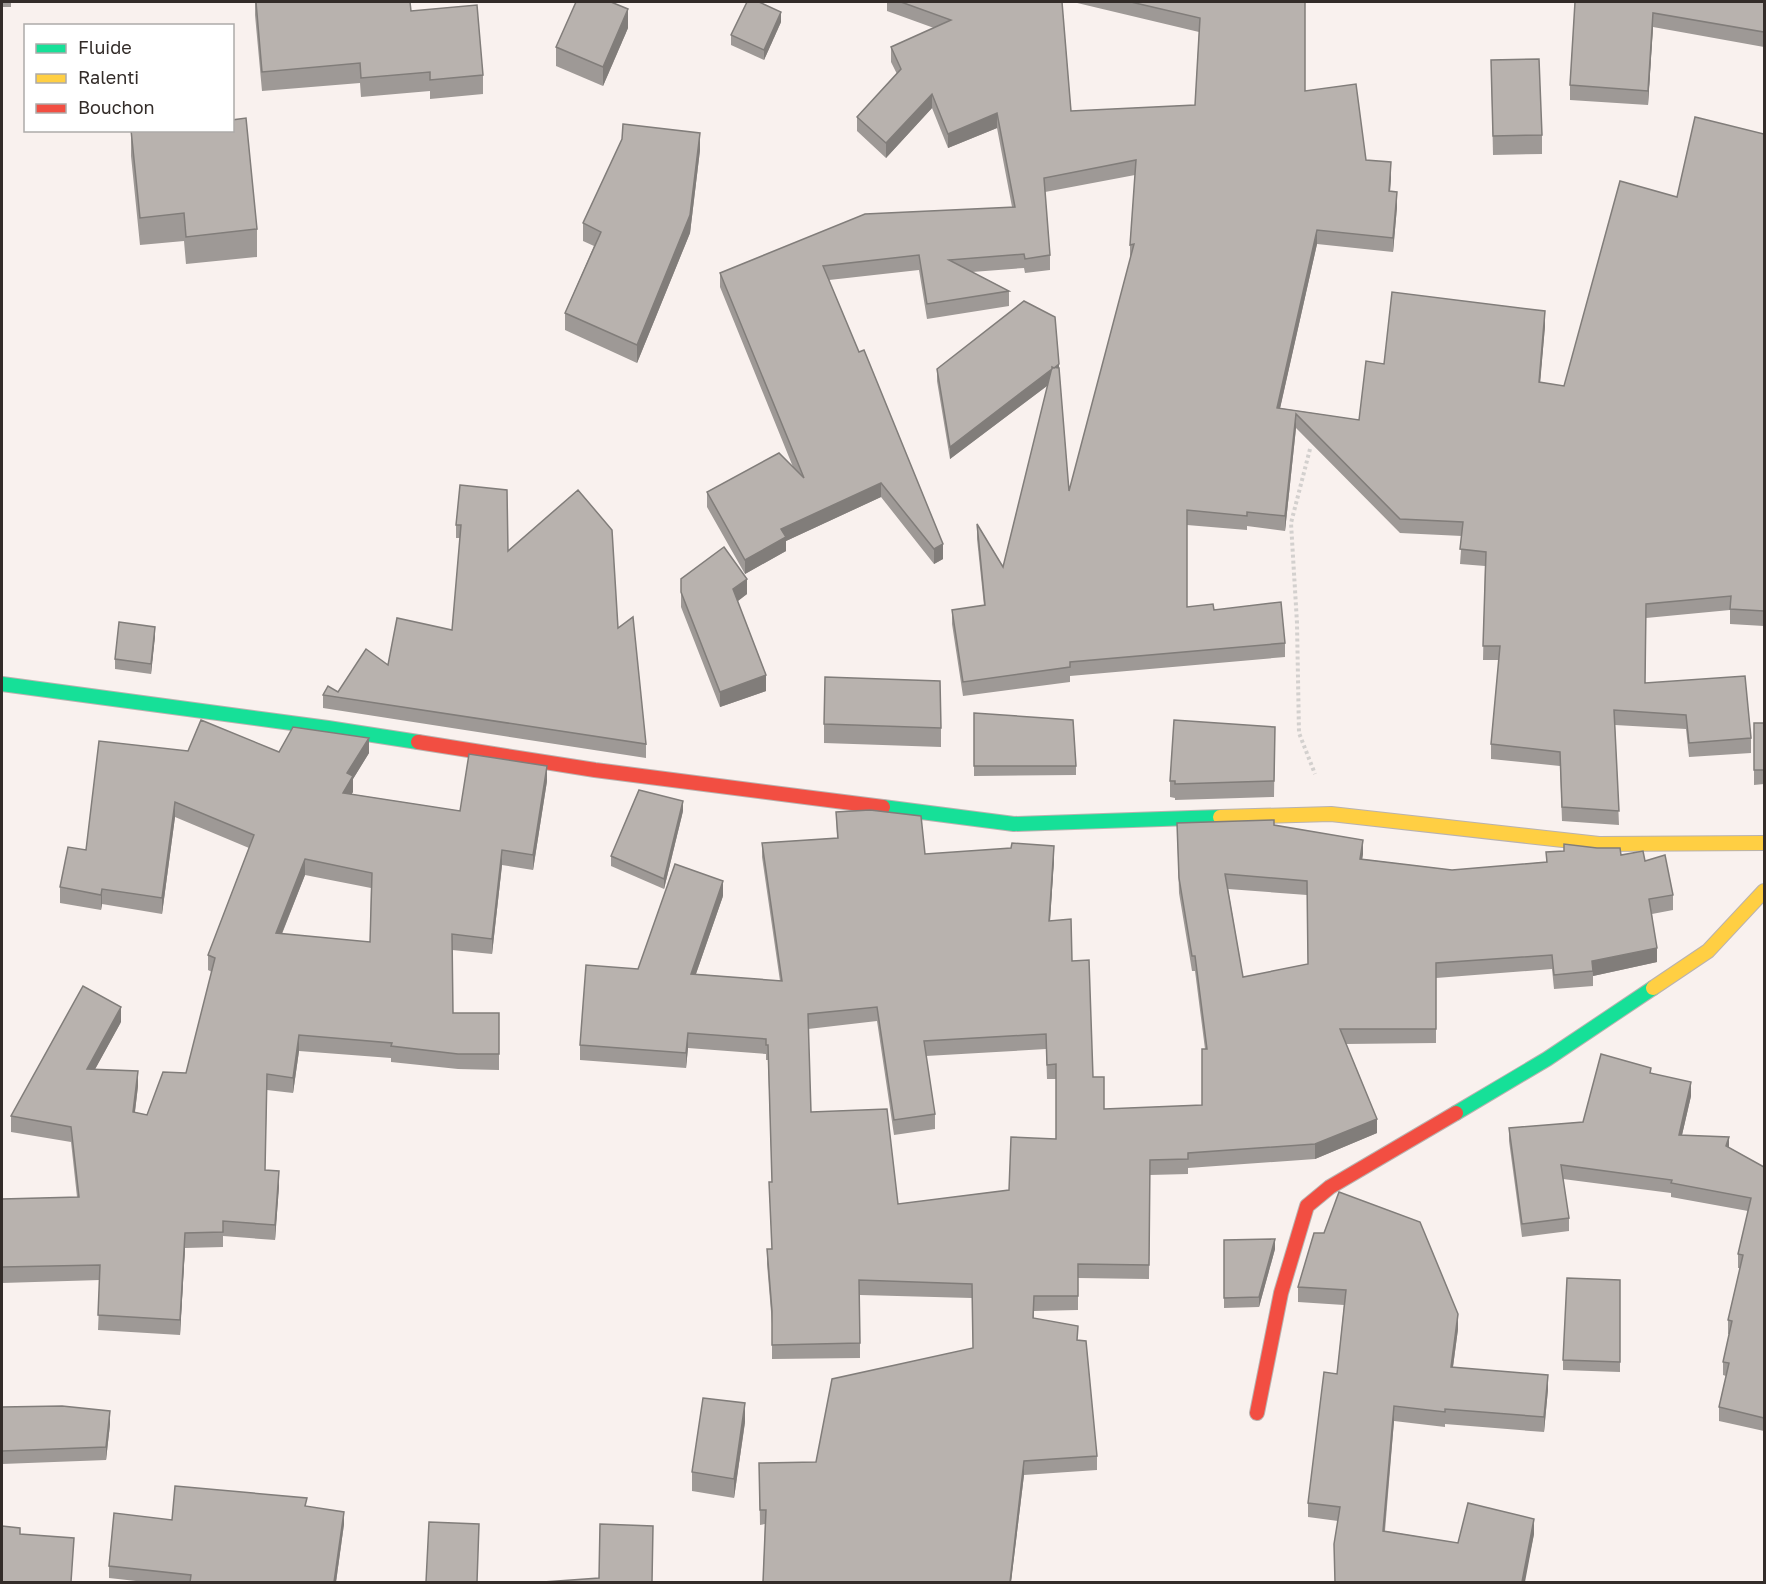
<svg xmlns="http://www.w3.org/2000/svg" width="1766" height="1584" viewBox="0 0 1766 1584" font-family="'Golos Text',sans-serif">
	<rect width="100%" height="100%" fill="#f9f1ee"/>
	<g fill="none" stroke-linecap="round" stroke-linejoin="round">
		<defs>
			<g id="fast">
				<path d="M2,684L328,728L418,742"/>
				<path d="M883,807L1014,824L1220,817"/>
				<path d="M1456,1113L1547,1059L1653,988"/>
			</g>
			<g id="slow">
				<path d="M1220,817L1331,814L1599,844L1764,843"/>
				<path d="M1653,988L1708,951L1764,891"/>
			</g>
			<g id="jam">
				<path d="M418,742L595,770L883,807"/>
				<path d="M1257,1413L1281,1293L1307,1206L1330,1187L1456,1113"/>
			</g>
		</defs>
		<use href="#fast" stroke="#b9b2af" stroke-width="16"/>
		<use href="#slow" stroke="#b9b2af" stroke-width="16"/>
		<use href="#jam" stroke="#b9b2af" stroke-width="16"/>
		<path stroke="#d3d0ce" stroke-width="4" stroke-dasharray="3 3" stroke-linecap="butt" d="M1310,449L1291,523L1297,623L1299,733L1315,774"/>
		<use href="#fast" stroke="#16e098" stroke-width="14"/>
		<use href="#slow" stroke="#ffcf43" stroke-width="14"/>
		<use href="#jam" stroke="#f24e42" stroke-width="14"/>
	</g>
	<g fill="#9e9996" fill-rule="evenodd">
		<rect x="2" y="2" width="9" height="5"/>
		<path d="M255,2H410L411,11L483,75V94L430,99V91L361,97L360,83L262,91L255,15Z"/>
		<path d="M887,2H1062L1071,111L1195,105L1199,32L1073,2H1305V91L1366,160L1391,177L1390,191L1397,207L1393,252L1317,244L1280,408L1359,420L1384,364L1545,326L1540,382L1564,386L1677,197L1764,134V626L1730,624V610L1646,618L1645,683L1751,738V753L1689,757L1686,729L1615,725L1619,825L1562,821L1560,766L1491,759V744L1499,660H1483L1485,566L1460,564L1462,536L1400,533L1296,428L1285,531L1247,526V530L1187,525V607L1214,610L1285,643V657L1070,676V682L963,696L952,624V610L984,606L977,539V524L1003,567L1048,385L950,459L937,381V369L1059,368L1069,491L1131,259H1130V245L1135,175L1045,192L1050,255V270L1025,273L1024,268L972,272L1009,291V306L927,319L919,270L829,280L943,559L934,564L881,497L786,541V551L745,574L707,507V492L793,467L720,287V273L1012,207L997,128L948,148L932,108L886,158L857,131V117L897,74L891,62V47L934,28L887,11Z"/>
		<path d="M1575,2H1764V47L1653,27L1648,105L1570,100V85Z"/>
		<path d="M781,22L764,60L731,45V35Z"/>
		<path d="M628,28L603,86L556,66V47Z"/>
		<path d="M1491,60L1542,135V154L1493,155Z"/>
		<path d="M131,130L257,229V257L186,264L184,241L140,245L131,156Z"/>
		<path d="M700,150L690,233L637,363L565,330V313L594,246L583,241V223Z"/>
		<path d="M460,485L508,551L618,628L646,744V758L323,708V695L338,692L452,630L460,538H456V525Z"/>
		<path d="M681,579L747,594L737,601L766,691L720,707L681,607Z"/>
		<path d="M155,636L151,674L115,669V659Z"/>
		<path d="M974,713L1076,766V775L974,776Z"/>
		<path d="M1754,723H1764V784L1754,785Z"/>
		<path d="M824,724L941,728V747L824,743Z"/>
		<path d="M1275,727L1274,797L1175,800V798L1170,797V781Z"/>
		<path d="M188,751L369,753L353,779V792L351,794L460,811L547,781L533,870L502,865L492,954L452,950L453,1013H499V1070L458,1069L391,1062V1058L299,1051L293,1093L267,1090L265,1170L279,1186L275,1240L223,1236V1247L185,1248L180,1335L98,1330L100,1280L2,1283V1199L77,1197L71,1142L11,1132V1116L121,1022L95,1069L138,1086L135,1112L147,1115L186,1073L212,972L208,970V955L249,848L175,817L162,914L102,904L101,910L60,903V887L86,850ZM305,875L371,888L370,942L282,934Z"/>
		<path d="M683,811L664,889L611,866V856Z"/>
		<path d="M836,812L925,854L1054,860L1050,921L1072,961L1093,1077L1104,1109L1202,1105L1205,1049L1195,971H1192L1179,893L1177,823L1274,825L1363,854L1362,859L1452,870L1546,862V852L1621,855L1645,861L1673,895V910L1652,914L1657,962L1593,976V986L1554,989L1552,969L1436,978V1043L1346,1044L1377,1133L1315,1159L1188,1168V1174L1150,1175L1149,1279L1078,1278V1310L1034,1311V1318L1077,1340L1097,1456V1470L1024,1475L1011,1582H763L765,1524L760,1525L759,1463L816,1462L973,1348L972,1298L860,1295V1358L772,1359V1324L767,1264V1249H772L769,1182H772L768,1060H766V1054L688,1048L686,1068L580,1060V1045L638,969L723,896L696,974L780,981L762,857V843L837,838ZM1228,889L1307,895L1308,964L1243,977ZM877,1021L894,1135L935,1129V1114L926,1056L1046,1049L1047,1079H1056V1139L1009,1190L898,1204L811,1112L808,1029Z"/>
		<path d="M1651,1073L1691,1096L1682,1135L1729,1148L1764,1167V1431L1719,1421V1407L1726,1376L1723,1375V1362L1729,1334H1728V1320L1740,1268H1738V1254L1748,1211L1671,1197V1193L1563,1179L1569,1218V1231L1522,1237L1509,1141V1128L1583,1122Z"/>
		<path d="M1314,1233L1458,1329L1453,1367L1548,1389L1544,1432L1445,1424V1427L1394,1421L1385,1531L1458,1543L1534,1534L1524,1582L1338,1521L1308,1517V1503L1337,1374L1344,1305L1298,1302V1287Z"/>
		<path d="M1224,1240L1275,1249L1259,1307L1224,1308Z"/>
		<path d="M1620,1280V1372L1563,1370V1360Z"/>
		<path d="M2,1407L110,1424L106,1460L2,1464Z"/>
		<path d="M745,1422L734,1498L692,1491V1472Z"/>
		<path d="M307,1506L344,1524L336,1582H145L109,1578V1566L172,1520Z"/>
	</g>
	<g fill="#817d7a">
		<path d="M628,9V28L603,86V67Z"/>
		<path d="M781,12V22L764,60V50Z"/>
		<path d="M1653,13V27L1648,105V91Z"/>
		<path d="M932,94V108L886,158V143Z"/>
		<path d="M997,113V128L948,148V134Z"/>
		<path d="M700,133V150L690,233L637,363V345Z"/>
		<path d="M1391,162V177L1389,206V191Z"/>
		<path d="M1397,192V207L1393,252V238Z"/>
		<path d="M1317,230V244L1277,422V408Z"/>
		<path d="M1545,311V326L1539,396V382Z"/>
		<path d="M1059,364V377L950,459V447Z"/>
		<path d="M1296,414V428L1285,531V516Z"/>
		<path d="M881,483V497L786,541V551L745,574V560L781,529Z"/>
		<path d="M943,544V559L934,564V549Z"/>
		<path d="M747,579V594L733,605V589Z"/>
		<path d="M155,627V636L151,674V664Z"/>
		<path d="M766,675V691L720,707V692Z"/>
		<path d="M369,738V753L353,779V792L343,808V793L347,773Z"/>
		<path d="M547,766V781L533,870V855Z"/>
		<path d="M683,801V811L664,889V879Z"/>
		<path d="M175,802V817L162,914V898Z"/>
		<path d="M1363,840V854L1360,873V859Z"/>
		<path d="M1054,846V860L1049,936V921Z"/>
		<path d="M502,850V865L492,954V939Z"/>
		<path d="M305,859V875L276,948V933Z"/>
		<path d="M723,881V896L691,988V974Z"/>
		<path d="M102,889V904L101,910V895Z"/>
		<path d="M1657,948V962L1593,976L1592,961Z"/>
		<path d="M121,1007V1022L87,1084V1069Z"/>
		<path d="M688,1033V1048L686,1068V1053Z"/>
		<path d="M299,1035V1051L293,1093V1078Z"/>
		<path d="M138,1071V1086L133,1127V1112Z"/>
		<path d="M1691,1082V1096L1679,1148V1135Z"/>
		<path d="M1377,1119V1133L1315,1159V1144Z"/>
		<path d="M1729,1137V1150L1726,1146Z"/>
		<path d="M279,1171V1186L275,1240V1225Z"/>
		<path d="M185,1233V1248L180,1335V1320Z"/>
		<path d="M1275,1239V1249L1259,1307V1297Z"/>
		<path d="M1458,1314V1329L1451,1381V1367Z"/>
		<path d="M1548,1375V1389L1544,1432V1417Z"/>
		<path d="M745,1403V1422L734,1498V1479Z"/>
		<path d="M1394,1406V1421L1383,1546V1531Z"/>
		<path d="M110,1411V1424L106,1460V1447Z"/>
		<path d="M1024,1461V1475L1011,1582H1010Z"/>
		<path d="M344,1512V1524L336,1582H334Z"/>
		<path d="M1534,1519V1534L1525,1582H1522Z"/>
	</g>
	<g fill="#b8b2ae" stroke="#817d7a" stroke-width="1.5" fill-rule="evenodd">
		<path d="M256,2H410L411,11L477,5L483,75L430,80V72L361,78L360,63L262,72Z"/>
		<path d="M576,2H611L628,9L603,67L556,47Z"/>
		<path d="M747,2H759L781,12L764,50L731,35Z"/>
		<path d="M901,2H1062L1071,111L1195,105L1200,18L1131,2H1305V91L1356,84L1366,160L1391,162L1389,191L1397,192L1393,238L1317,230L1277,408L1359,420L1366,361L1384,364L1392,292L1545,311L1539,382L1564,386L1620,181L1677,197L1695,117L1764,134V611L1730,609L1731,596L1646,604L1645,683L1745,676L1751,738L1689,743L1686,715L1614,710L1619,811L1562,807L1560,752L1491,744L1500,646H1483L1486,552L1460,549L1463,522L1400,519L1296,414L1285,516L1247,512V516L1187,510V607L1213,604L1214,610L1281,602L1285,643L1070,662V667L963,682L952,610L985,605L977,524L1003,567L1052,367L1059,368L1069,491L1134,244L1130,245L1136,160L1044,178L1050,255L1025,259L1024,254L949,260L1009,291L927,304L919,255L823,266L859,352L864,350L943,544L934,549L881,483L781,529L786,537L745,560L707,492L779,453L804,478L720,273L865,214L1015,207L997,113L948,134L932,94L886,143L857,117L901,69L891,47L951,20Z"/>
		<path d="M1575,2H1764V32L1653,13L1648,91L1570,85Z"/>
		<path d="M1539,59L1542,135L1493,136L1491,60Z"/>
		<path d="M246,118L257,229L186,237L184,213L140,218L131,130H232V120Z"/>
		<path d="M623,124L700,133L690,215L637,345L565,313L601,232L583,223L622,139Z"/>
		<path d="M1024,301L1055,317L1059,364L1054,368L1052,367V369L950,447L937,369Z"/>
		<path d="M460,485L507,490L508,551L578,490L612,530L618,628L633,617L646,744L323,695L328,686L338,692L366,649L388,665L397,618L452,630L461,525H456Z"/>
		<path d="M724,547L747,579L733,589L766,675L720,692L681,592V579Z"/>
		<path d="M119,622L155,627L151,664L115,659Z"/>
		<path d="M825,677L940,681L941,728L824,724Z"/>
		<path d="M974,713L1073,720L1076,766H974Z"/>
		<path d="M201,720L279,752L293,727L369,738L347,773L353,776L343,793L460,811L469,754L547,766L533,855L502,850L492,939L452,934L453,1013H499V1054H458L391,1046L392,1043L299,1035L293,1078L267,1074L265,1170L279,1171L275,1225L223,1221V1232L185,1233L180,1320L98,1315L100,1265L2,1267V1199L79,1197L71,1127L11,1116L83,986L121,1007L87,1069L138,1071L133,1112L147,1115L163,1072L186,1073L215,958L208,955L254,835L175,802L162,898L102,889L101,895L60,887L68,847L86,850L99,741L188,751ZM305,859L372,873L370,942L276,933Z"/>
		<path d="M1174,720L1275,727L1274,781L1175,784V781H1170Z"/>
		<rect x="1754" y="723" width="10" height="47"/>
		<path d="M639,790L683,801L664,879L611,856Z"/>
		<path d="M870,810L921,816L925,854L1011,848L1012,843L1054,846L1049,921L1071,919L1072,961L1089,960L1093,1077H1104V1109L1202,1105V1049H1207L1195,956H1192L1179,878L1177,823L1274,820V825L1363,840L1360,859L1452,870L1547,862L1546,852L1564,851V844L1597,848H1620L1621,855L1643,851L1645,861L1665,855L1673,895L1649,899L1657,948L1592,961L1593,971L1554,975L1552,955L1436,963V1029H1340L1377,1119L1315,1144L1188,1153V1159L1150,1160L1149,1265L1078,1264V1296H1034L1033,1318L1078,1326L1077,1340L1086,1341L1097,1456L1024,1461L1010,1582H763L766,1510H760L759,1463L816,1462L832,1379L973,1348L972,1284L859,1280L860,1343L772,1345V1311L767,1249H772L769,1182H772L768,1045H766V1039L688,1033L686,1053L580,1045L586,965L638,969L675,864L723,881L691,974L782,981L762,843L838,838L836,812ZM1225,874L1307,881L1308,964L1243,977ZM877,1007L894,1120L935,1114L924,1041L1046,1034L1047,1065L1056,1064V1139L1011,1137L1009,1190L898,1204L887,1109L811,1112L808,1014Z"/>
		<path d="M1601,1054L1651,1068L1650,1073L1691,1082L1679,1135L1729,1137L1726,1146L1764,1167V1418L1719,1407L1729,1363L1723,1362L1732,1321L1728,1320L1743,1255L1738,1254L1751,1198L1671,1183L1672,1180L1561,1165L1569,1218L1522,1224L1509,1128L1583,1122Z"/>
		<path d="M1339,1192L1420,1222L1458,1314L1451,1367L1548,1375L1544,1417L1445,1409V1412L1394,1406L1383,1531L1458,1543L1468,1503L1534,1519L1522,1582H1335L1334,1544L1340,1507L1308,1503L1324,1372L1337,1374L1346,1290L1298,1287L1314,1233H1324Z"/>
		<path d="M1275,1239L1259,1297L1224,1298V1240Z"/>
		<path d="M1567,1278L1620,1280V1362L1563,1360Z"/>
		<path d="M703,1398L745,1403L734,1479L692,1472Z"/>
		<path d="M62,1406L110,1411L106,1447L2,1451V1407Z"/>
		<path d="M175,1486L307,1498L305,1506L344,1512L334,1582H190L191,1575L109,1566L114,1513L172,1520Z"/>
		<path d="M429,1522L479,1524L477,1582H426Z"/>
		<path d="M600,1524L653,1526L652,1582H543L599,1578Z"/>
		<path d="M2,1526L20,1528V1534L74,1538L71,1582H2Z"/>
	</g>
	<rect width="1766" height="1584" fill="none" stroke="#332c29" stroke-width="6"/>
	<rect x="24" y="24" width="210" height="108" fill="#ffffff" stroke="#adaba9" stroke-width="1.5"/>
	<rect x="36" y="44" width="30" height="9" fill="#16e098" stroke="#adaba9" stroke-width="1.5"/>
	<text x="78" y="54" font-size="18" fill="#332c29">Fluide</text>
	<rect x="36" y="74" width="30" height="9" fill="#ffcf43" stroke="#adaba9" stroke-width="1.5"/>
	<text x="78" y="84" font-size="18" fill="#332c29">Ralenti</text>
	<rect x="36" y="104" width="30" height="9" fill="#f24e42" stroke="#adaba9" stroke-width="1.5"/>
	<text x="78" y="114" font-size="18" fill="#332c29">Bouchon</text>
</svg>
